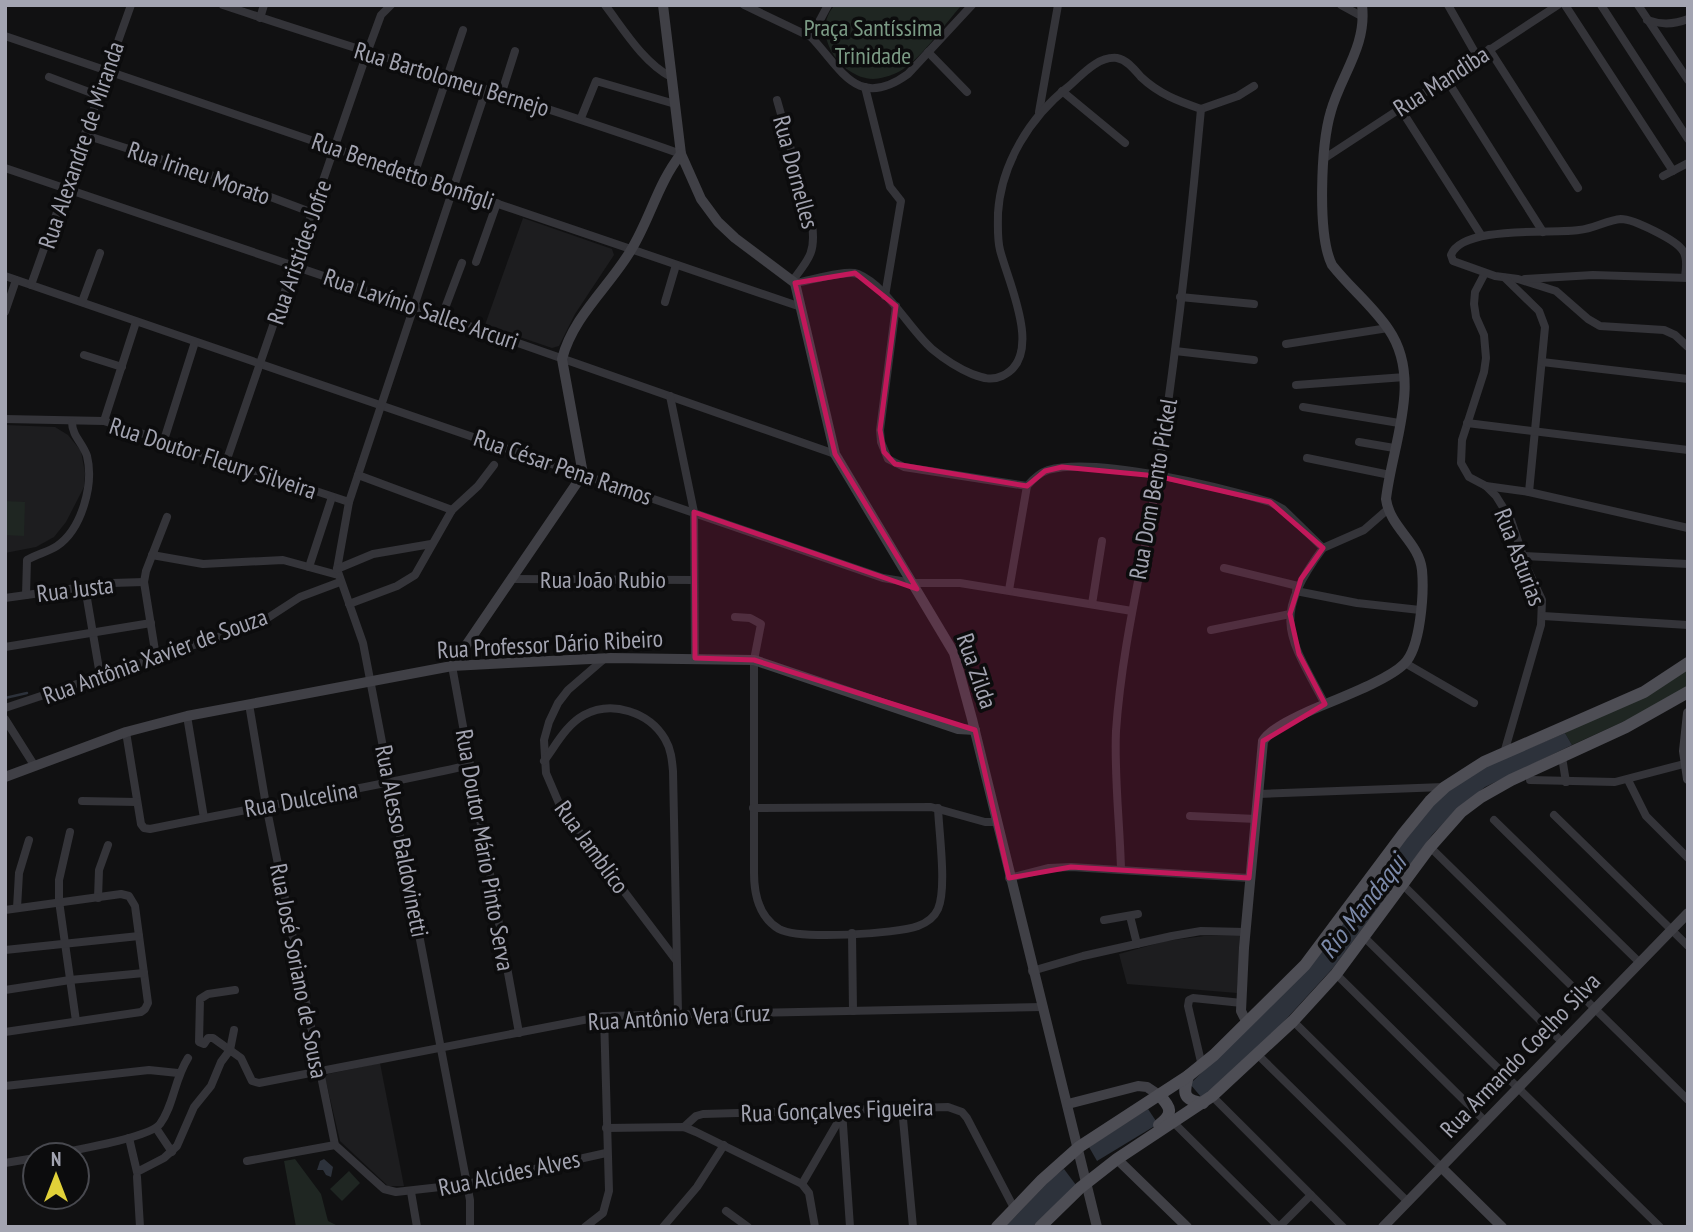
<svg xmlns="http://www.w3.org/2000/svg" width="1693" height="1232" viewBox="0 0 1693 1232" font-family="'PT Sans Narrow',sans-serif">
	<rect width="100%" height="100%" fill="#111112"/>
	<g fill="#1d1d1f">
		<path d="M523,218L612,249L614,255L575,314L559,346L552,348L485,325Z"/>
		<path d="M5,425L55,427L68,435L81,451L85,473L84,487L66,522L54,537L36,547L5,553Z"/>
		<path d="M1204,936H1241L1237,993L1127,984L1119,954L1166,941Z"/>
		<path d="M380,1063L404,1186H388L340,1141L325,1077L328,1074Z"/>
	</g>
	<g fill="#1f2622">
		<path d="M835,5H962C944,24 918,65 894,74C889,76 879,79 873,79C840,78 809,32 835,5Z"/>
		<path d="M5,501L25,502L24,536L5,535Z"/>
		<path d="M1688,668V688L1671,700L1572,745L1565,733Z"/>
		<path d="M295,1159L321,1194L328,1221L340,1227H296L284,1161Z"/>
		<path d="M349,1171L360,1183L342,1201L330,1189Z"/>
	</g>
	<g fill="#2d323b">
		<path d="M1565,733L1572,745L1485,787L1453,813L1432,835L1333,968L1278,1028L1202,1098L1190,1084L1249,1026L1418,818L1467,774Z"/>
		<path d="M1148,1109L1158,1124L1097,1161L1089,1147Z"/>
		<path d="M324,1159L333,1167L331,1177L326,1175L323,1170H317L320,1161Z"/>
		<path d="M1064,1169L1076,1185L1032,1227H1005L1052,1178Z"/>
	</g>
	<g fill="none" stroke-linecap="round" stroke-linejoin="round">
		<path stroke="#2d323b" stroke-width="2.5" d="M5,698L27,693"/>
		<g stroke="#343439" stroke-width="8">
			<path d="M223,5C375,56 529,100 681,154"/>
			<path d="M605,5C624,30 643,62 671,77"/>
			<path d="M744,5L811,37"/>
			<path d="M828,5L811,37C841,68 857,111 908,74L972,5"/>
			<path d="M1341,5L1363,17"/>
			<path d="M1448,5L1477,56"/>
			<path d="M1565,5L1673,171"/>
			<path d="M1601,5L1688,139"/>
			<path d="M1638,5L1688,80"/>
			<path d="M260,18L264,5"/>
			<path d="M1647,20C1661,25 1673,25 1688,19"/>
			<path d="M5,36L801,307"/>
			<path d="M1489,49L1578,188"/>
			<path d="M928,52L967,92"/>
			<path d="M49,77L97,95"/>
			<path d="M1445,77L1543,232"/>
			<path d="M865,87L890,187L901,201L885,296"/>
			<path d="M1062,91L1125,143"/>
			<path d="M501,95L515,51"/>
			<path d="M777,100L812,224C816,252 809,259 793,280"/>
			<path d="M1400,108L1481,235"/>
			<path d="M1039,112L1058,5"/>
			<path d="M581,118L596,81L675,104"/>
			<path d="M85,135L220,178L313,213"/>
			<path d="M1325,158L1558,5"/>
			<path d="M5,168L415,307L835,454"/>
			<path d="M414,175L463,30"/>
			<path d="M1663,176L1688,163"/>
			<path d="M476,262L497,203"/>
			<path d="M1485,273L1475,292L1474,304L1476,317L1484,335L1486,358L1484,372L1462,440L1461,463L1469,477L1486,486L1496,496L1511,520L1527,568L1542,600L1541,625L1504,753"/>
			<path d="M5,276L883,578L913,583H960L1132,611"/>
			<path d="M1685,277C1686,269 1688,258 1683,251C1677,240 1633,219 1621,219C1607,220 1594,229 1579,230C1552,234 1462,225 1451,255L1453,261L1495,276L1518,279L1556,291L1588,319L1600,326L1664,330L1675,335L1688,347"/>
			<path d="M1505,278L1539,311L1545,327L1529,492"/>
			<path d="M1525,279L1593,275L1688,278"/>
			<path d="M795,283C809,281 846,269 858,274C887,286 909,329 932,349C944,359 958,368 972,374C983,378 991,381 1002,376C1045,357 1008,282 1000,250C997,238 998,225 998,213C1001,164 1030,117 1068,87C1081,76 1097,56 1117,58C1127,60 1134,69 1141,77C1159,94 1178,101 1201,109L1238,96L1254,86"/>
			<path d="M31,285L131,5"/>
			<path d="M1180,297L1254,304"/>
			<path d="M82,302L100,253"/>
			<path d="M665,302L676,265"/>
			<path d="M896,306L880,430L881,442L888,459L904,467L1027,486"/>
			<path d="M5,312L16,280"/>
			<path d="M442,316L462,263"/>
			<path d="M1286,344L1388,328"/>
			<path d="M1175,351L1254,360"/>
			<path d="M84,355L122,367"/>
			<path d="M1542,362L1688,379"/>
			<path d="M1296,385L1405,377"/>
			<path d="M670,396L694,512L695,658"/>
			<path d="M1303,407L1399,423"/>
			<path d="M5,419L104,421L349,502L486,90"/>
			<path d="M104,421L136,322"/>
			<path d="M1467,423L1688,450"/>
			<path d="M164,440L195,342"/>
			<path d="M1359,442L1394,448"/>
			<path d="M1307,458L1390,475"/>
			<path d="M226,462L367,53L381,15L391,5"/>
			<path d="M358,475L452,510"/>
			<path d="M1486,486L1529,492L1688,528"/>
			<path d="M349,502L337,569L363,643L470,1200V1227"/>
			<path d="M1323,548C1272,618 1287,633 1325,704"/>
			<path d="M152,555L203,564L283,560L338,575"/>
			<path d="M1523,556L1688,564"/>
			<path d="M309,567L332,497"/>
			<path d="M1224,568L1298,586"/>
			<path d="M337,569L373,554L431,544"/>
			<path d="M513,579L694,580"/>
			<path d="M85,587L100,675"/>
			<path d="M1009,590L1027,486C1033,479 1039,473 1048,470C1096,456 1220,487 1270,502L1283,509L1323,548L1364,530L1387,510"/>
			<path d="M1296,591L1357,603L1420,610"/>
			<path d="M26,595L27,560C37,554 48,552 57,546C82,529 94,484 87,456C83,443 72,436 72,422"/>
			<path d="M5,598L112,583L144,582"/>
			<path d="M349,604L397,586L415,575L452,510L478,486L494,465"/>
			<path d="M1092,604L1102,541"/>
			<path d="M1543,616L1688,625"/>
			<path d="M735,617L750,618L761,624L754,660V873C754,895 759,917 779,929C799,940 896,934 918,926C926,923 934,918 938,909C947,888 939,833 938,808"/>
			<path d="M1211,630L1290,614"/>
			<path d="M5,647L151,623"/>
			<path d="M156,657L144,582L146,571L167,517"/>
			<path d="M604,659L568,690L558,703L549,722L544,740L546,773L561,808L676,960"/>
			<path d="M1405,663L1474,703"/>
			<path d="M452,666L519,1033"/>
			<path d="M249,704L266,805L335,1145L384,1189L396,1192L467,1184L606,1153"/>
			<path d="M5,708L260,623L300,597L340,582"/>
			<path d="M187,716L204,818"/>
			<path d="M5,719L34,765"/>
			<path d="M126,732L141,824L144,828L150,829C256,807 364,789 470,765"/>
			<path d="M1562,757L1566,782"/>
			<path d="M544,761C556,745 566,725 584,715C612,700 649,712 665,739C671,749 672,760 673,771L678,1013"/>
			<path d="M1530,780L1615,782L1684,764"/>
			<path d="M1628,780L1646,816L1688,858"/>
			<path d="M1258,794L1444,787"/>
			<path d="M82,801L137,802"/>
			<path d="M753,808L931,807L985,822H996"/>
			<path d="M1554,815L1688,946"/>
			<path d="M1190,816L1256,819"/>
			<path d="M1494,820L1639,962"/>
			<path d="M70,832L59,880V901L76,1021"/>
			<path d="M1430,847L1688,1100"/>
			<path d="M1121,870C1120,826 1114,775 1116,731C1122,644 1144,560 1158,474C1176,353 1190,231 1201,109"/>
			<path d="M1009,878L1049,868L1071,867L1249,878"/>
			<path d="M1402,884L1562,1042"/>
			<path d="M98,898L99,870L108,845"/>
			<path d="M17,908L19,873L29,840"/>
			<path d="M5,910L121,894L129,896L135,906L148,1003L145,1009L141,1012L5,1032"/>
			<path d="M1130,916L1137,944"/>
			<path d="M1104,920L1138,914"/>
			<path d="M852,933L853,1011"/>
			<path d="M1364,937L1660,1227"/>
			<path d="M5,950L139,936"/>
			<path d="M1032,971L1083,956L1172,936L1201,931L1245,932"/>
			<path d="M1336,974L1485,1121"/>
			<path d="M5,990L70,980L144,973"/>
			<path d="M235,990L208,994L200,999L199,1042L204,1044L208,1038H213L241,1058L252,1081L259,1083L604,1016L1043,1007"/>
			<path d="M1293,1021L1441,1167"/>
			<path d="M1258,1055L1408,1202"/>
			<path d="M1202,1066L1188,1006L1189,1000L1193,998L1242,1003"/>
			<path d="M5,1086L149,1070L178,1073"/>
			<path d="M1212,1096L1343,1227"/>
			<path d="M902,1108L913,1227"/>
			<path d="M842,1110L850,1227"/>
			<path d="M1173,1122L1279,1227L1311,1195"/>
			<path d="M684,1127L696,1116L703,1114L948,1107L962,1112L967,1118L1014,1208"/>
			<path d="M156,1128L172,1152"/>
			<path d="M606,1128L684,1127L696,1132L802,1184L809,1193L815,1227"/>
			<path d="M129,1138L137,1172L164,1158L177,1146L194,1107L211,1086L221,1062L230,1050L234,1030"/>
			<path d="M49,1155C69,1151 150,1138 160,1124C174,1105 174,1080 188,1058"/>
			<path d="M247,1161L335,1145"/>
			<path d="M5,1163L35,1158"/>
			<path d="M137,1177L140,1227"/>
			<path d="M802,1184L842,1115"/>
			<path d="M411,1192L417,1227"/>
			<path d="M726,1211L748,1227"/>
			<path d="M585,1227L603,1213L609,1191L604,1016"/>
			<path d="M663,1227L697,1187L724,1145"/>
		</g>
		<g stroke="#404046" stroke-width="10">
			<path d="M663,5L681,154L701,199L718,222L735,238L795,283L835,454L954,653L972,719L1097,1227"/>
			<path d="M452,666L583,474L562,359C573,316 610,286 631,250C650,219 658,183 681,154"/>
			<path d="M1688,713L1684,751L1688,779"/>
			<path d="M5,777L126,732L187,716L452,666L508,663L611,658L754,660L958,729L975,730"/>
			<path d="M1246,1021L1241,1011L1244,948L1263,741C1271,729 1289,721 1303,714C1328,702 1386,682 1404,664C1421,648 1424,592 1422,570C1419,542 1390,528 1386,499C1392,445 1423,380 1389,330C1373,306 1350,288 1332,265C1317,235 1321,144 1331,111C1341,75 1367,46 1362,5"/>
			<path d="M1068,1104L1138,1086L1147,1087L1159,1095"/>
			<path d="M1117,1159L1187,1227"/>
			<path d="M1441,1167L1502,1227"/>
			<path d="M1383,1227L1688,913"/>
		</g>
		<g stroke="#4e4e55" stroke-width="12">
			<path d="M1188,1076C1183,1094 1183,1100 1203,1103"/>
			<path d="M1159,1095C1171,1107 1174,1114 1159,1125"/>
			<path d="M997,1227L1042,1180L1079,1147L1188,1076L1214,1055L1305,965L1403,834L1430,801L1445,787L1484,762L1644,692L1688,663"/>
			<path d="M1040,1227L1080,1188L1117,1159L1212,1096L1293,1021L1336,974L1430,847L1461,812L1481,797L1511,780L1626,727L1688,692"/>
		</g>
	</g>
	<path fill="#c2185b" fill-opacity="0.2" stroke="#c2185b" stroke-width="5" stroke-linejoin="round" d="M855,273L896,306L880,430L884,452L895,464L1027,486L1045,471L1062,467L1157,476L1270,502L1323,548L1301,579L1290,614L1299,654L1325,704L1263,741L1249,878L1071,867L1009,878L975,730L754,660L695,658L694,512L917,589L835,454L795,283Z"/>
	<g text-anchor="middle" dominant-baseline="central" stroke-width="7" stroke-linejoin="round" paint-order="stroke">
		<g font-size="24" fill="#7b9b85" stroke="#0c0c0d">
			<text x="873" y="27">Praça Santíssima<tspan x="873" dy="28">Trinidade</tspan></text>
		</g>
		<g font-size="24" fill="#a3a4b1" stroke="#0c0c0d">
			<text transform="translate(452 79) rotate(17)">Rua Bartolomeu Bernejo</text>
			<text transform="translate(1441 81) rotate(-33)">Rua Mandiba</text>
			<text transform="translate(81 145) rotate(-71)">Rua Alexandre de Miranda</text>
			<text transform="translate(403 171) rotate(19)">Rua Benedetto Bonfigli</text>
			<text transform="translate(796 172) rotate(75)">Rua Dornelles</text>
			<text transform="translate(199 173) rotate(19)">Rua Irineu Morato</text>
			<text transform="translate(299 252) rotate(-71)">Rua Aristides Jofre</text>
			<text transform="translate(421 309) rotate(19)">Rua Lavínio Salles Arcuri</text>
			<text transform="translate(213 458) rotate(18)">Rua Doutor Fleury Silveira</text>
			<text transform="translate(563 467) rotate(19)">Rua César Pena Ramos</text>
			<text transform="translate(1153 489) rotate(-80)">Rua Dom Bento Pickel</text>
			<text transform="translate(1520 557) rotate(69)">Rua Asturias</text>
			<text x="603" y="579">Rua João Rubio</text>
			<text transform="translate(75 589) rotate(-7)">Rua Justa</text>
			<text transform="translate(550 644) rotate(-3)">Rua Professor Dário Ribeiro</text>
			<text transform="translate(155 656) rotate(-20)">Rua Antônia Xavier de Souza</text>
			<text transform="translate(977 671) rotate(71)">Rua Zilda</text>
			<text transform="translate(301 799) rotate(-10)">Rua Dulcelina</text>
			<text transform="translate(402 841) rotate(79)">Rua Alesso Baldovinetti</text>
			<text transform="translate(592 847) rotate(54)">Rua Jamblico</text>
			<text transform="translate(485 850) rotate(80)">Rua Doutor Mário Pinto Serva</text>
			<text transform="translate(299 971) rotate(79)">Rua José Soriano de Sousa</text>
			<text transform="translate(679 1017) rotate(-3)">Rua Antônio Vera Cruz</text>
			<text transform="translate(1520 1055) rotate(-46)">Rua Armando Coelho Silva</text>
			<text transform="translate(837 1110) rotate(-2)">Rua Gonçalves Figueira</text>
			<text transform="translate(509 1173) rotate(-12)">Rua Alcides Alves</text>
		</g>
		<g font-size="26" font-style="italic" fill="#7c8aaa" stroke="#0c0c0d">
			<text transform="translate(1362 906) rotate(-52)">Rio Mandaqui</text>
		</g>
	</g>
	<rect width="1693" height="1232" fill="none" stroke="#a3a4b1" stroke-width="14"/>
	<g transform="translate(56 1176)"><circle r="33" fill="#0c0c0d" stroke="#48494f" stroke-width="2"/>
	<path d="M0-5L12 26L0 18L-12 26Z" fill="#e1d139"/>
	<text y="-10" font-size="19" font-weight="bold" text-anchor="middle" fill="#a3a4b1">N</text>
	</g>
</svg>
